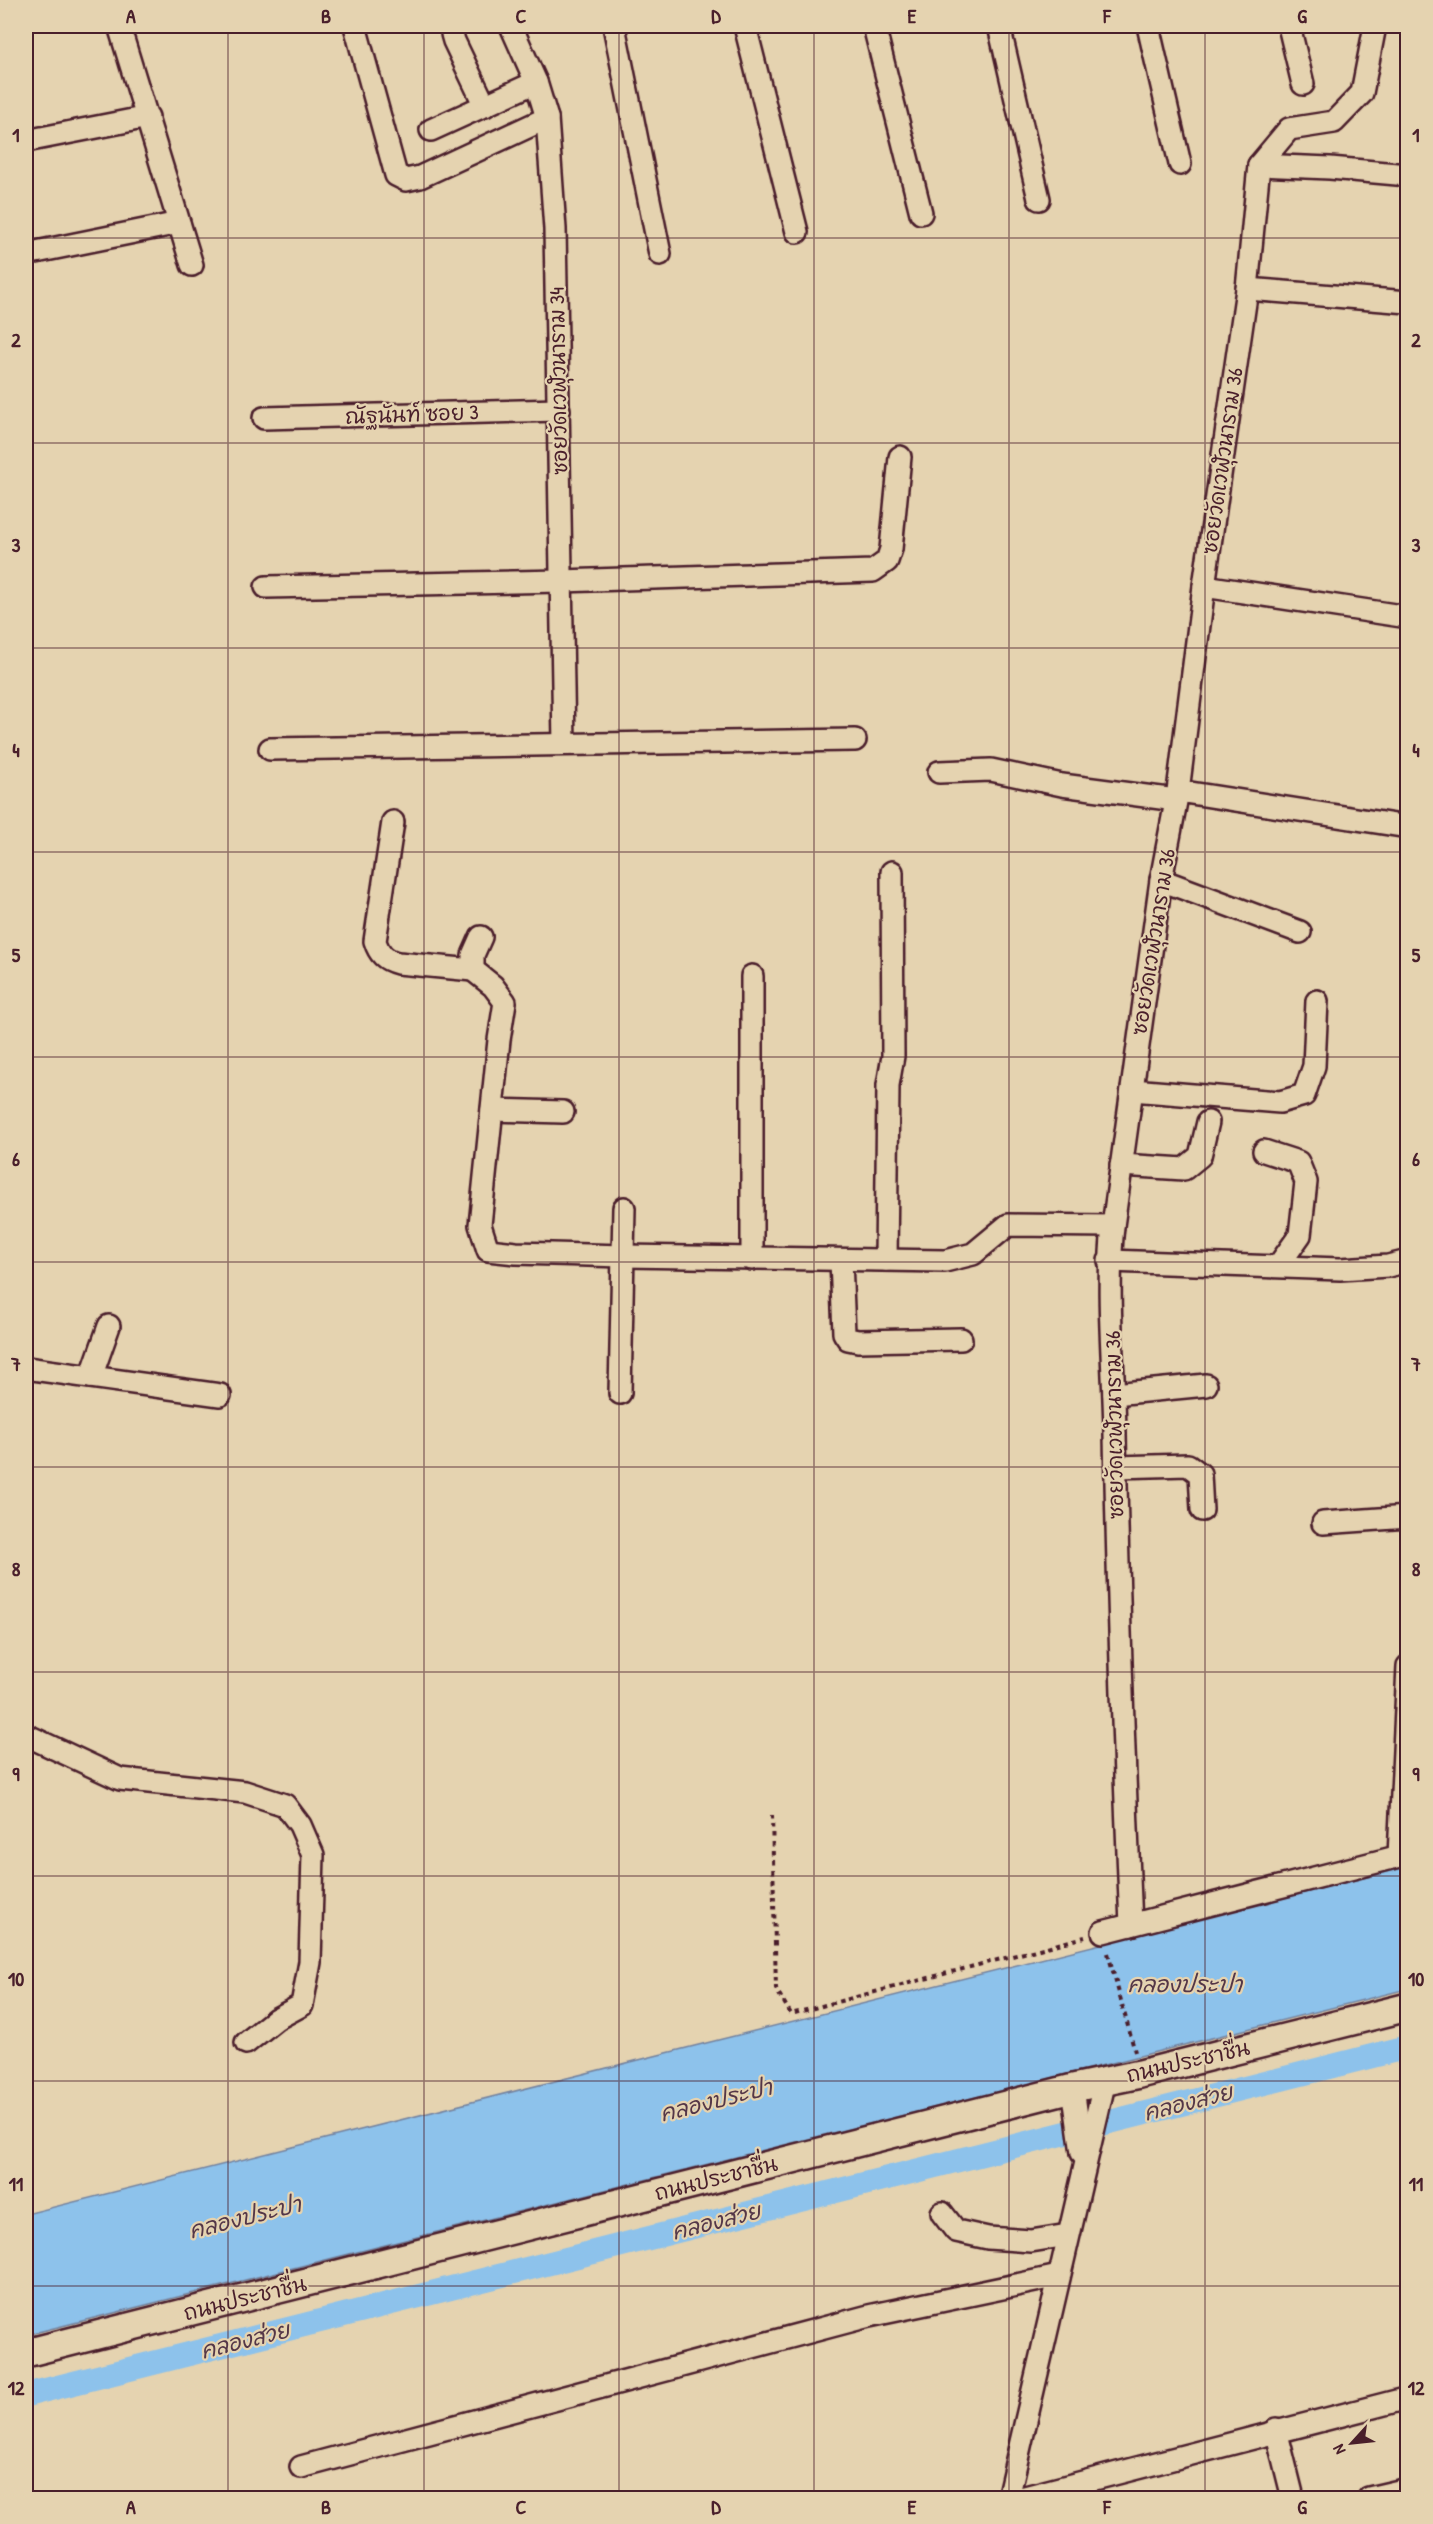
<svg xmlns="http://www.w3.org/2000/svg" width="1433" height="2524" viewBox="0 0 1433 2524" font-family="'Patrick Hand','Playpen Sans Thai',sans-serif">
	<rect width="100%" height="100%" fill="#e5d3b0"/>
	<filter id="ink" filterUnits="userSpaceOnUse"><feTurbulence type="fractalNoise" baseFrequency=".0167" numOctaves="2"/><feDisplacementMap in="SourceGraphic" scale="12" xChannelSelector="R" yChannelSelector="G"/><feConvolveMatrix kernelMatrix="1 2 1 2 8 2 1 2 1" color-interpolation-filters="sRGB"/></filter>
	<g filter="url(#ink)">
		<path fill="#8dc2eb" stroke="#72819e" stroke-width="1.5" d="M1407,1867V1989L26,2335V2214Z"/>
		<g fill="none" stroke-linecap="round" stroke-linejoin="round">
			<path stroke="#8dc2eb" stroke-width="24" d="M26,2395L1408,2047"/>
			<defs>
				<g id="minor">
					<path d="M119,26L192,265"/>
					<path d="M355,26L396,175L406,180L420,177L547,118"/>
					<path d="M454,26L452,34L454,41L485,106"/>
					<path d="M511,26L536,82L547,118L555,229L564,744"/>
					<path d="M614,26L660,254"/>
					<path d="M745,26L797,232"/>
					<path d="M874,26L921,213"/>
					<path d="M999,26L1039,199"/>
					<path d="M1148,26L1180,164"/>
					<path d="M1289,26L1303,84"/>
					<path d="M431,130L536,82"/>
					<path d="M26,141L148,117"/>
					<path d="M1259,165L1330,168L1408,175"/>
					<path d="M36,252L179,223"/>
					<path d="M1247,289L1408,302"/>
					<path d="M264,418L559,410"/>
					<path d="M1204,586L1408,617"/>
					<path d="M266,587L561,581L873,571L887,561L891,549L900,457"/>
					<path d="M270,749L855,740"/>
					<path d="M939,772L991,770L1062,785L1176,800"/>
					<path d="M1178,791L1408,827"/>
					<path d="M393,822L375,941C379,954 385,960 398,963L473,970"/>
					<path d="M1161,880L1300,932"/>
					<path d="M481,937L473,955V970L493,986L505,1002L499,1040L480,1225L488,1250L516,1253L624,1256L945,1261L973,1254L1008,1225L1113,1226"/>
					<path d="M752,976V1259"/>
					<path d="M1132,1090L1280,1102L1304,1095L1314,1066L1317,1001"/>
					<path d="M492,1110L563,1112"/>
					<path d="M1264,1151L1298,1162L1306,1182L1300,1235L1278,1266"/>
					<path d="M1121,1165L1184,1169L1200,1156L1208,1122"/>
					<path d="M841,1260L844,1333L848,1339L858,1341L961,1339"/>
					<path d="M886,1260L888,1085L893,1056L892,872"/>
					<path d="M1109,1261L1340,1269L1388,1266L1408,1261"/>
					<path d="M26,1368L220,1395"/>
					<path d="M91,1377L109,1326"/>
					<path d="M620,1393L624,1208"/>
					<path d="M1114,1394L1206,1385"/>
					<path d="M1116,1467L1188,1465L1200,1474L1202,1510"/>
					<path d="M1323,1523L1408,1517"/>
					<path d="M26,1735L120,1779L245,1792L285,1805L300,1825L313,1855L310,1962L302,2005L276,2019L246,2043"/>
					<path d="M1399,1856L1408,1666"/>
					<path d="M1131,1925C1124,1761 1118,1598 1115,1434C1114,1365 1106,1295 1113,1226L1161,880L1178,791L1204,586L1247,289L1259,165L1289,129L1334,122L1362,93L1375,26"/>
					<path d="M1103,1932L1408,1854"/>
					<path d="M1073,2088L1082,2153"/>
					<path d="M942,2213L956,2231L988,2238L1031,2241L1068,2235"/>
					<path d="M1276,2430L1293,2498"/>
					<path d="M301,2467L869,2316L1059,2276"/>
					<path d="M1008,2498L1105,2080"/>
					<path d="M1021,2498L1408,2398"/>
					<path d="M1369,2498L1408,2489"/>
				</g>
				<path id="tertiary" d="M26,2353L1073,2088L1140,2074L1408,2007"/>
			</defs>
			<use href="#minor" stroke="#4a1f2b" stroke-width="26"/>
			<use href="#tertiary" stroke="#4a1f2b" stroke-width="32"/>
			<g stroke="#4a1f2b" stroke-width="4" stroke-dasharray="4.5 4.5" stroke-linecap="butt">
				<path d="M772,1815L776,1989L791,2014L1085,1937"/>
				<path d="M1108,1953L1135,2052"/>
			</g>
			<use href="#minor" stroke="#e5d3b0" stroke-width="21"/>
			<use href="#tertiary" stroke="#e5d3b0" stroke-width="27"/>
		</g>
	</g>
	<path fill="none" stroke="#4a1f2b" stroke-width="1.5" stroke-opacity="0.55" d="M228,26V2498M424,26V2498M619,26V2498M814,26V2498M1009,26V2498M1205,26V2498M26,238H1408M26,443H1408M26,648H1408M26,852H1408M26,1057H1408M26,1262H1408M26,1467H1408M26,1672H1408M26,1876H1408M26,2081H1408M26,2286H1408"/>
	<g text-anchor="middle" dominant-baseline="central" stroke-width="4.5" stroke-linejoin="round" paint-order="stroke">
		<g font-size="21" fill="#4a1f2b" stroke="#e5d3b0">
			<text transform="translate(558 381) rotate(-91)">ซอยวัดเวฬุวนาราม 34</text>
			<text transform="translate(412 414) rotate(-2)">ณัฐนันท์ ซอย 3</text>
			<text transform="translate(1222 461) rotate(-82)">ซอยวัดเวฬุวนาราม 36</text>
			<text transform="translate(1153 942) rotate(-81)">ซอยวัดเวฬุวนาราม 36</text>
			<text transform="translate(1114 1425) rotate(-91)">ซอยวัดเวฬุวนาราม 36</text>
			<text transform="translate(1188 2061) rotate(-13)">ถนนประชาชื่น</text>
			<text transform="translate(716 2178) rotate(-14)">ถนนประชาชื่น</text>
			<text transform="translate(245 2298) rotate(-14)">ถนนประชาชื่น</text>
		</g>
		<g font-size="22" font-style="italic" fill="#543748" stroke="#e5d3b0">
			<text x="1185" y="1984">คลองประปา</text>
			<text transform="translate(716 2100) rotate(-14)">คลองประปา</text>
			<text transform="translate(1188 2102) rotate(-14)">คลองส่วย</text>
			<text transform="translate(245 2217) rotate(-14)">คลองประปา</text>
			<text transform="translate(716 2221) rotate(-14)">คลองส่วย</text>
			<text transform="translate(245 2340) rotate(-14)">คลองส่วย</text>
		</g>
	</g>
	<rect width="1433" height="2524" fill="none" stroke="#e5d3b0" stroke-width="66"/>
	<g transform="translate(1352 2443) rotate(243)" stroke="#e5d3b0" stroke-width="4.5" paint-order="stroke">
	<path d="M0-4.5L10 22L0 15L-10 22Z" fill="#4a1f2b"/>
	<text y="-9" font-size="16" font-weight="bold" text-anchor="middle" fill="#4a1f2b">N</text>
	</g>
	<rect x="33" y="33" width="1367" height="2458" fill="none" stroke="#4a1f2b" stroke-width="2"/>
	<g font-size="20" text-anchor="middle" font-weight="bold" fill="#4a1f2b">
		<text x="131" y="23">A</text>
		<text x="326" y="23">B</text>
		<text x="521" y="23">C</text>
		<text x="716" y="23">D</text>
		<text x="912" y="23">E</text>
		<text x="1107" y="23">F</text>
		<text x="1302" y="23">G</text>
		<text x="16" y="142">1</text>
		<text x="1416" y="142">1</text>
		<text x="16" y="347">2</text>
		<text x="1416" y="347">2</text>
		<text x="16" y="552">3</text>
		<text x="1416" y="552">3</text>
		<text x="16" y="757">4</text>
		<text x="1416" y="757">4</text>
		<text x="16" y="962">5</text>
		<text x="1416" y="962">5</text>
		<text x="16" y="1166">6</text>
		<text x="1416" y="1166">6</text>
		<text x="16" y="1371">7</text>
		<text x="1416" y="1371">7</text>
		<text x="16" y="1576">8</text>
		<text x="1416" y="1576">8</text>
		<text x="16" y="1781">9</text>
		<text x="1416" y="1781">9</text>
		<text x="16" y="1986">10</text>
		<text x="1416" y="1986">10</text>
		<text x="16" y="2191">11</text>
		<text x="1416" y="2191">11</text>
		<text x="16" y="2395">12</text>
		<text x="1416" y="2395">12</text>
		<text x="131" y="2514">A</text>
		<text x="326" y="2514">B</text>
		<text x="521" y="2514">C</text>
		<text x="716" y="2514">D</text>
		<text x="912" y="2514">E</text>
		<text x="1107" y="2514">F</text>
		<text x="1302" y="2514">G</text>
	</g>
</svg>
